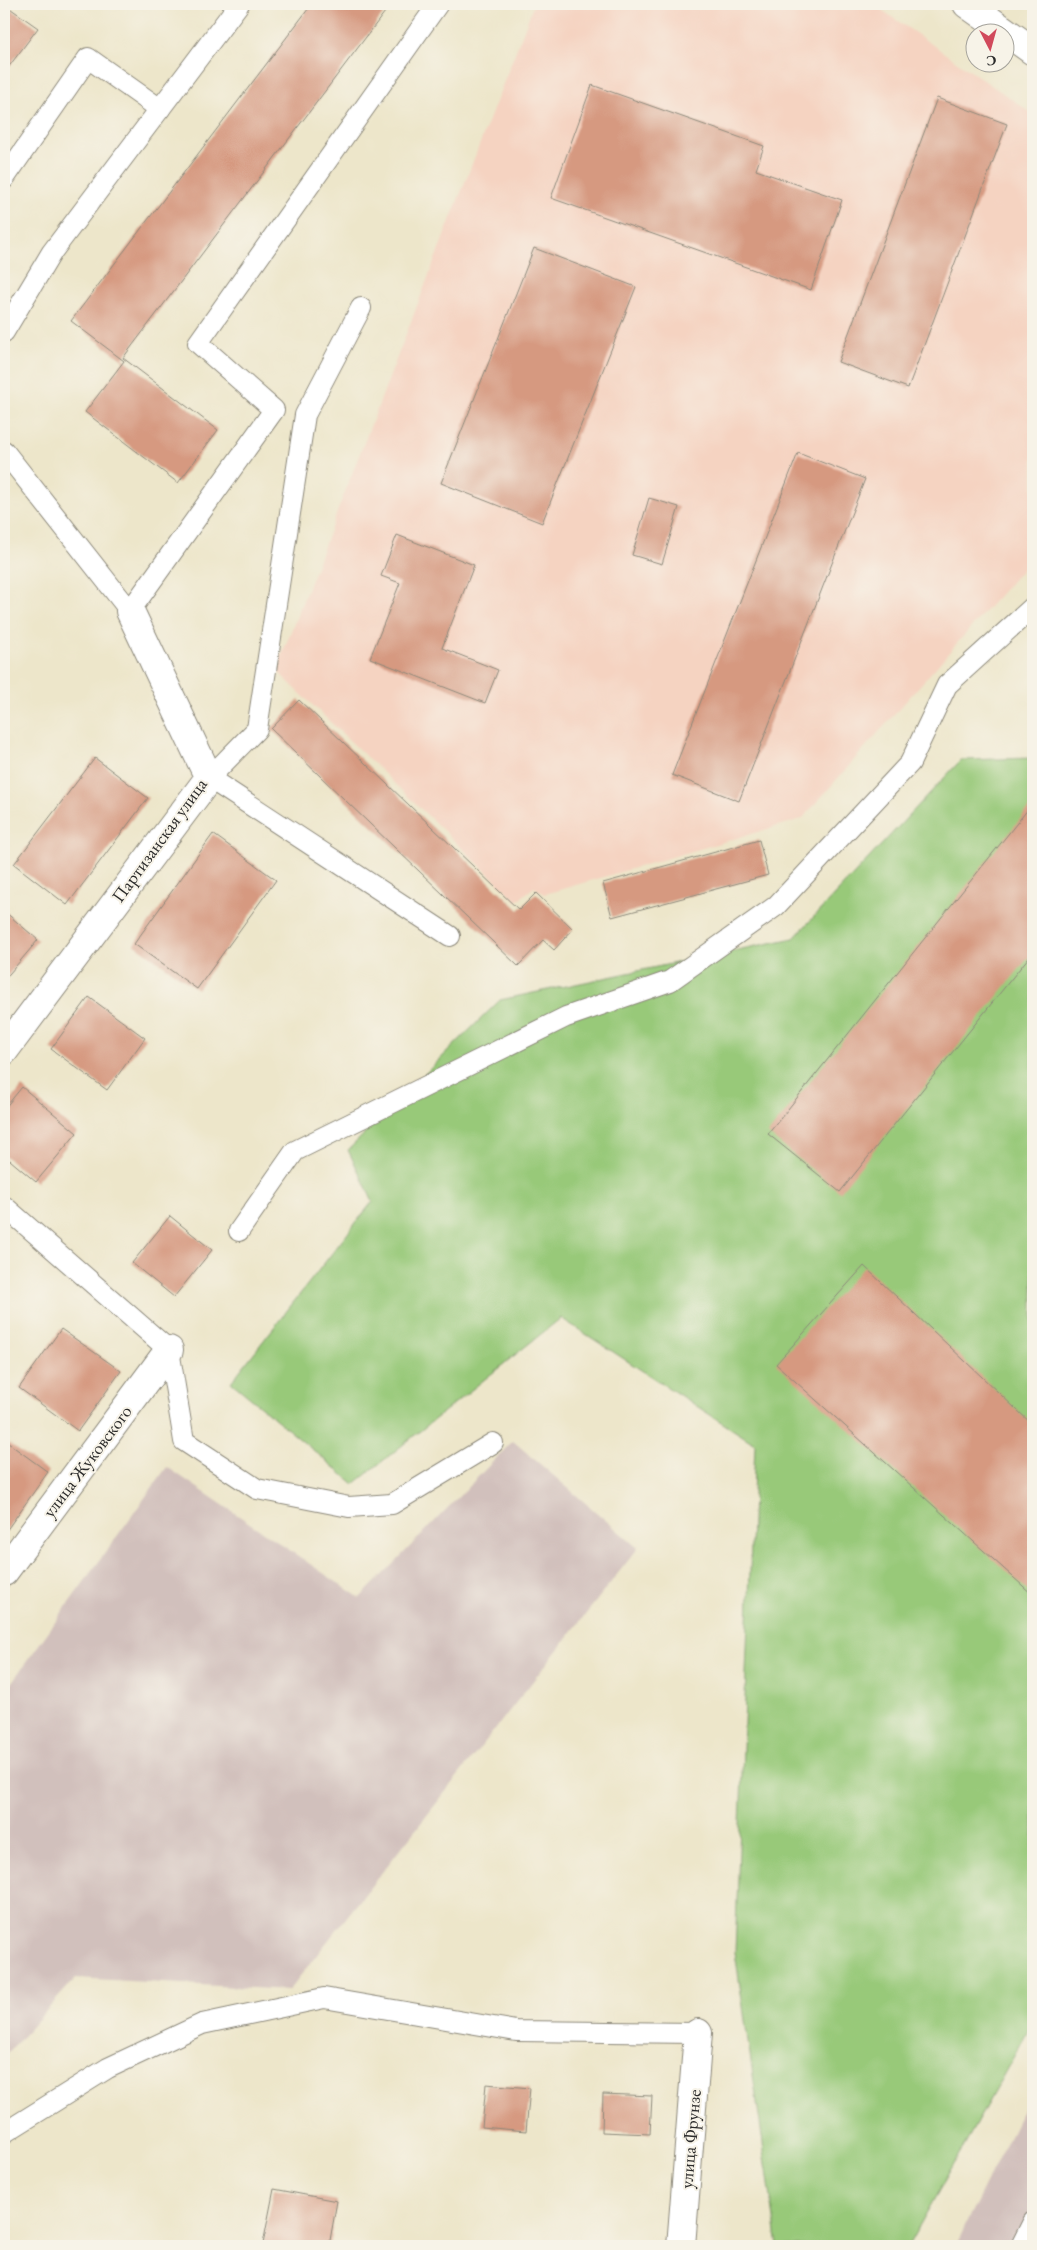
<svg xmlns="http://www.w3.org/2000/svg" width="1037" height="2250" viewBox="0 0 1037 2250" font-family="'EB Garamond',serif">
	<rect width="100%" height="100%" fill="#f7f3e8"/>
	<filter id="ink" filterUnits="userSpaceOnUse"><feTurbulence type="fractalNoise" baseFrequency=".02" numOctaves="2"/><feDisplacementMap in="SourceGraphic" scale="10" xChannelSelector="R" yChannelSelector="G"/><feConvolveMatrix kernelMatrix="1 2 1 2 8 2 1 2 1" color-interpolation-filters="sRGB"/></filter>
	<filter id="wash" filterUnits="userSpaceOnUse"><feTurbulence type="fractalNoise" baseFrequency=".0096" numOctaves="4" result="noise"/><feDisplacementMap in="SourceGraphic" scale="20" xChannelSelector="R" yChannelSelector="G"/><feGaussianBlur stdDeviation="1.12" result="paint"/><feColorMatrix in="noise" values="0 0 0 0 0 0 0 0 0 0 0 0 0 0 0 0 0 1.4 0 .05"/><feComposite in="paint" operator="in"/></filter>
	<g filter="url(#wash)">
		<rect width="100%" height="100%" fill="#ede6ca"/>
		<path fill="#f5d3c1" d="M534,4H873L1033,114V557L802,819L545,894L534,887L517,901L276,670Z"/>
		<g fill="#d1c0bc">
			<path d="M513,1441L638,1548L289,1990L76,1978L4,2057V1693L167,1467L360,1598Z"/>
			<path d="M1033,2089V2246H955Z"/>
		</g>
		<path fill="#98c979" stroke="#627a52" d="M1033,758V2022L908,2246H778L735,1952L755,1444L561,1318L354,1484L231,1382L373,1201L348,1150L500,1000L794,938L961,760Z"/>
		<g id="blocks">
			<g fill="#d69980">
				<path d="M4,4L38,28L4,73Z"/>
				<path d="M312,4H391L123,358L218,430L178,483L85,412L124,361L71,321Z"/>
				<path d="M592,85L764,146L756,170L842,200L811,290L551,198Z"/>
				<path d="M937,98L1007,124L908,388L838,362Z"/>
				<path d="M534,248L636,287L542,523L441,483Z"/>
				<path d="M798,453L865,479L739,801L672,775Z"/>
				<path d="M649,498L679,507L662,564L632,555Z"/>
				<path d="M397,535L474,565L442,648L498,670L485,703L370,658L400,583L381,576Z"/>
				<path d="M299,700L519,910L536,893L573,929L554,950L543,940L518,966L271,729Z"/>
				<path d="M95,758L148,798L67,905L14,864Z"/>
				<path d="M1033,803V952L840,1192L768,1134Z"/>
				<path d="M213,834L276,880L197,989L134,944Z"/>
				<path d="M759,840L768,875L612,917L603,883Z"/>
				<path d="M4,911L38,940L4,980Z"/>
				<path d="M89,997L145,1038L107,1090L51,1049Z"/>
				<path d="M22,1087L77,1133L36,1182L4,1155V1109Z"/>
				<path d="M170,1216L212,1250L174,1297L132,1263Z"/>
				<path d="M864,1266L1033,1425V1595L776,1364Z"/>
				<path d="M61,1329L121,1371L78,1431L19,1388Z"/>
				<path d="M4,1440L48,1472L6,1531L4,1530Z"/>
				<path d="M486,2084L530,2088L526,2131L482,2127Z"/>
				<path d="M603,2094L652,2096L650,2134L602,2132Z"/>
				<path d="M274,2189L337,2201L329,2246L263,2244Z"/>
			</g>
		</g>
	</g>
	<g filter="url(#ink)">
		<use href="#blocks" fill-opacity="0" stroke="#8c887a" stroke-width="1"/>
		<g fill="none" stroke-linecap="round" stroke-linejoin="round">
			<defs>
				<g id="service">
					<path d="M4,179L88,58L160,109"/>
					<path d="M361,308L305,415L257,729L209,778L450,936"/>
					<path d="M4,332L52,252L239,4"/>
					<path d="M4,451L130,611L274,410L198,343L438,4"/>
					<path d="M4,1206L169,1350L184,1441L257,1489L349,1507L392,1504L493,1443"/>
					<path d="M239,1231L295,1151L566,1017L670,981L776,906L910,763L947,685L1033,607"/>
					<path d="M4,2133L108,2068L202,2024L324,1998L516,2031L698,2033"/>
					<path d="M1021,2246L1033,2222"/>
				</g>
				<g id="minor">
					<path d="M967,4L1033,51"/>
					<path d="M4,1051L209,778L130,611"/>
					<path d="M4,1572L169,1350"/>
					<path d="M681,2246L698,2033"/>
				</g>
			</defs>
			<use href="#service" stroke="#8c887a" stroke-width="22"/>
			<use href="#minor" stroke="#8c887a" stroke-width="30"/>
			<use href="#service" stroke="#fff" stroke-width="20"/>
			<use href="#minor" stroke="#fff" stroke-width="28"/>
		</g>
	</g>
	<g text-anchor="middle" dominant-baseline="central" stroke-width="4" stroke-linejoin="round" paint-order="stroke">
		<g font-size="18" fill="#2b2b2b" stroke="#f7f3e8">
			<text transform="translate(159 840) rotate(-54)">Партизанская улица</text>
			<text transform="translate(87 1461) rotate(-53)">улица Жуковского</text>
			<text transform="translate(690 2139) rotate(-85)">улица Фрунзе</text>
		</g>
	</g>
	<rect width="1037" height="2250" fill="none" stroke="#f7f3e8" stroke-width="20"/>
	<g transform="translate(990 48) rotate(174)"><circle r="24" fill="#f7f3e8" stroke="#a5a39c"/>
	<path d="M0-4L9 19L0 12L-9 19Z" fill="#d1495b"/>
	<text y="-8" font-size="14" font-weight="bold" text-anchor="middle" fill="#2b2b2b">С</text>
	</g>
</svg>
